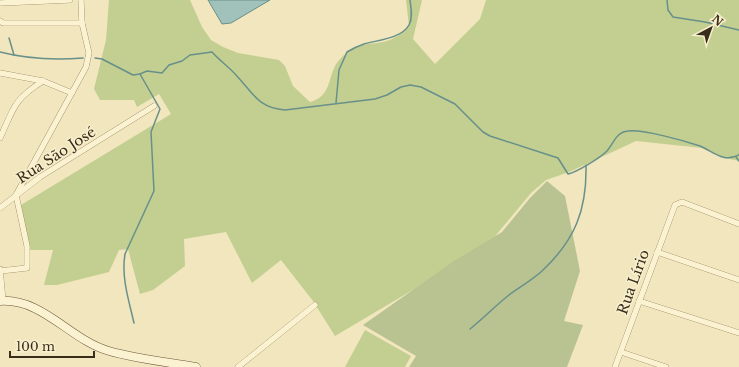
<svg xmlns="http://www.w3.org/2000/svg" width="739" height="367" viewBox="0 0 739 367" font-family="'Libre Baskerville',serif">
	<rect width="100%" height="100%" fill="#f1e6bd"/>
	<g fill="#c2cf91">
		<path d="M109,0H190L202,27L211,40L223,47L238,53L279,60L285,66L293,86L310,102C330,97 328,80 335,66C337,62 342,57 345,54C361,39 376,47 392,39C398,36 403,31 409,26L406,0H422L413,39L435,64L480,19L486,0H739V161L725,158L702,148L636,141L569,172L546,180L531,193L487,246L335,336L313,301L281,260L252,283L226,232L184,239L185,266L153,290L140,294L128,249L119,250L109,272L57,285H44L53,250H28L21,205L171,114L159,94L137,107L134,100H100L94,89L106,40Z"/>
		<path d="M365,330L411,356L405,367H345Z"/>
	</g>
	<path fill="#b9c391" d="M547,181L565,196L580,271L564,321L583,325L567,367H409L416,356L363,325L454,261L502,232L530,198Z"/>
	<path fill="#a1c2bb" stroke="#68908a" d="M208,0H270L231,23L222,24Z"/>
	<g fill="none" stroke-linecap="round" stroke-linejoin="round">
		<g stroke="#68908a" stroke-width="1.5">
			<path d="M667,0L668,10L673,17L705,22L739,30"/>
			<path d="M9,38L14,55"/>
			<path d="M0,52C27,59 56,60 83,58"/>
			<path d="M95,58L102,59L133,75L140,74L147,71L162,73L169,65L182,61L190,55L212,52C219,60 229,67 236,75C253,93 258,108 285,110L375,99L387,95L401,87L410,85L421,87L455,104L483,132L490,136L558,158L568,174C577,172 600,158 607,151C614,143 616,132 628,131C643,129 685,141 700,146C714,152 723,163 739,155"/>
			<path d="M336,103L339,70L347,52C352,49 358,46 364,44C377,40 401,39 409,25C413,18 411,8 410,0"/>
			<path d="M736,157L739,161"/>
			<path d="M134,323C129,301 121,277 125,254L154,191L151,132L160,109L140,74"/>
			<path d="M470,329C484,318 496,305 509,295C520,287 532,280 542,271C575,240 587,210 586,165"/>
		</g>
		<defs>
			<g id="minor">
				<path d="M0,3L70,0"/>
				<path d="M0,21L3,23H82"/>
				<path d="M0,73L43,81L72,93"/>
				<path d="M0,138C14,108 13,100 43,81"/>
				<path d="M16,195L86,67L89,53L82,23L81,0"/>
				<path d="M0,208L40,177L154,106"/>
				<path d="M657,252L739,280"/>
				<path d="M0,269L3,301"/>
				<path d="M0,271L27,268V246L16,195"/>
				<path d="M639,301L739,333"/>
				<path d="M621,352L666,367"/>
				<path d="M238,367L315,305"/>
				<path d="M615,367L675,205L682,202L739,224"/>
			</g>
			<path id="secondary" d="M0,301C43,298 70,340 109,351C137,359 167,362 196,367"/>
		</defs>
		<use href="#minor" stroke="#8a7655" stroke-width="6"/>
		<use href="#secondary" stroke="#6c5739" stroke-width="9"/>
		<use href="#minor" stroke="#fbf2d1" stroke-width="5.5"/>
		<use href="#secondary" stroke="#fbf2d1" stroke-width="8"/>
	</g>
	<g text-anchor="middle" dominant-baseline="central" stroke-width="3" stroke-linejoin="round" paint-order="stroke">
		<g font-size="14" fill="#382c1b" stroke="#f8efcd">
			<text transform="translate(56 155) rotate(-33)">Rua São José</text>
			<text transform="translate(633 282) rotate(-70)">Rua Lírio</text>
		</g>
	</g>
	<g transform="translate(711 28) rotate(41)" stroke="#f8efcd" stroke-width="3" paint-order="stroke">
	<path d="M0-3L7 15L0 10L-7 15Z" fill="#382c1b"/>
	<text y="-6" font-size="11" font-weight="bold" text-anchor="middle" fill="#382c1b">N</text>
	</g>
	<path d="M10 351v6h84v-6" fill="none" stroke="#382c1b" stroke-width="2"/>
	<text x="16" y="351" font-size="12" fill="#382c1b" stroke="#f8efcd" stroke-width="3" paint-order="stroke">100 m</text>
</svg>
